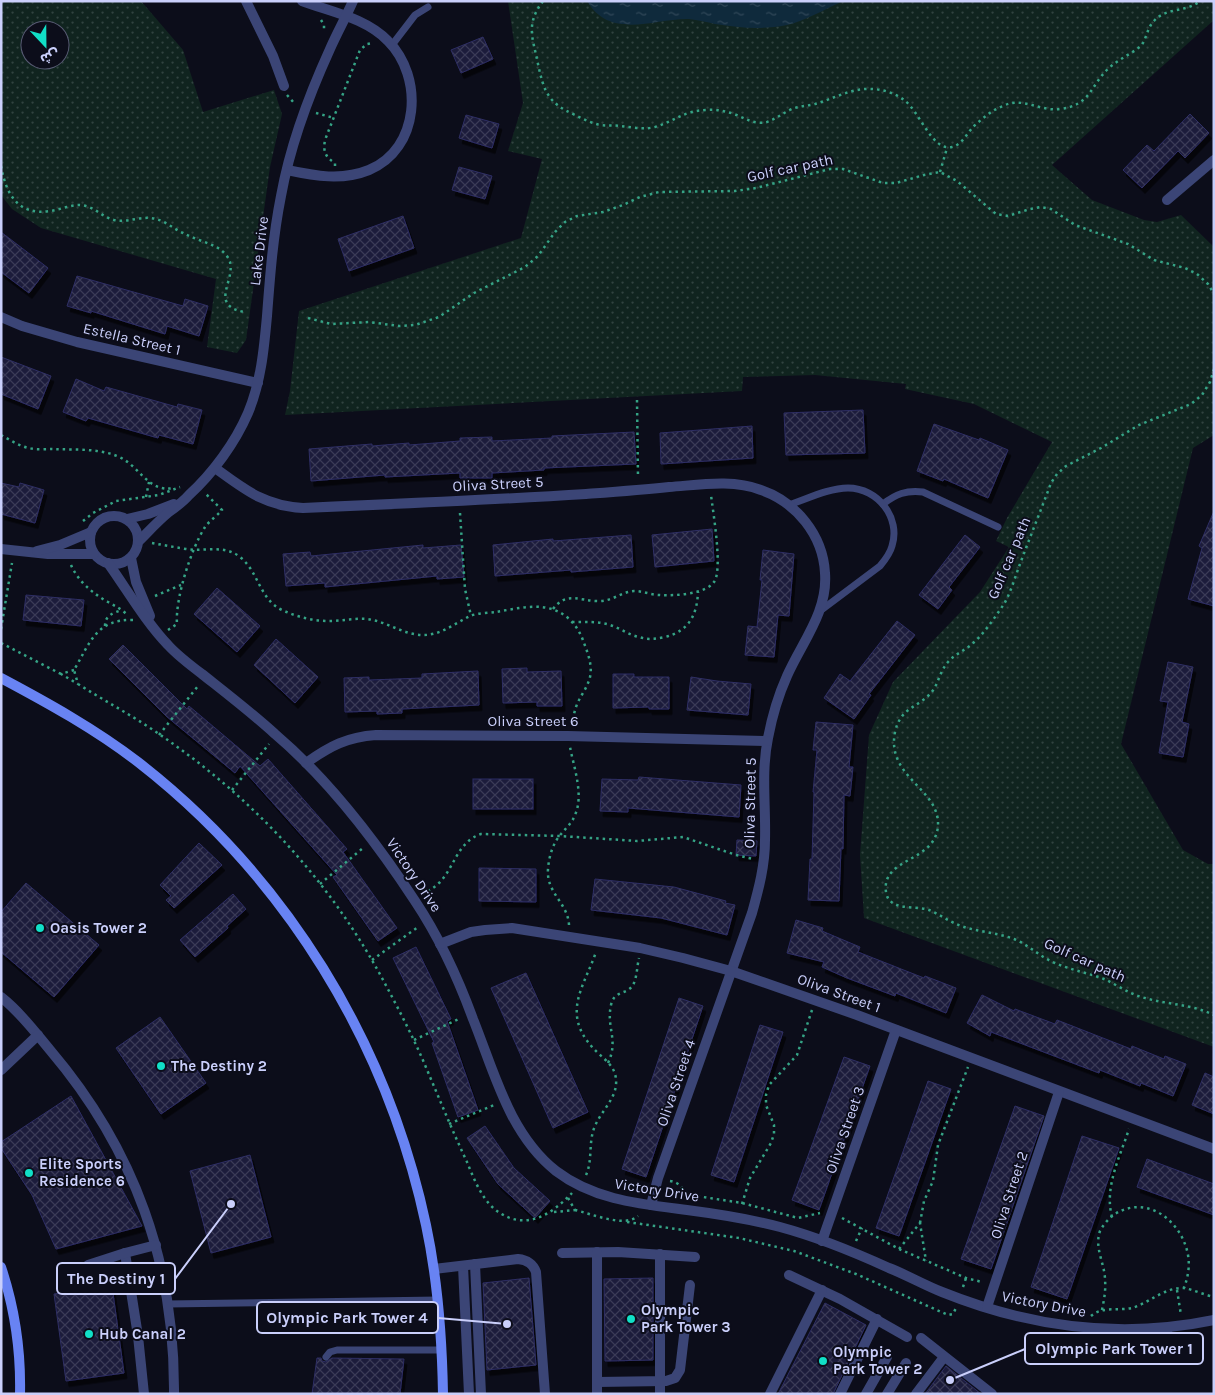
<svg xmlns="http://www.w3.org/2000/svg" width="1215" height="1395" viewBox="0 0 1215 1395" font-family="Karla,'Noto Sans Arabic',sans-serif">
	<defs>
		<pattern id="grass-dots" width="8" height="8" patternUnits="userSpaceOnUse" patternTransform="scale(1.25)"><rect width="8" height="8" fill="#10241f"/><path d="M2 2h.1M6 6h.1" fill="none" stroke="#314340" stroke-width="1.8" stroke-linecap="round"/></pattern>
		<pattern id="water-ripples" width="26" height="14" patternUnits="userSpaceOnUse" patternTransform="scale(1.25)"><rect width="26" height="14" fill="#0f2a3c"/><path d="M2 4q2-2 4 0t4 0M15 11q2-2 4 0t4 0" fill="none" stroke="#314859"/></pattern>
		<pattern id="building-cross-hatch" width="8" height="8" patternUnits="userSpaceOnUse" patternTransform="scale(1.25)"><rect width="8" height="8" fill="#1a1a3a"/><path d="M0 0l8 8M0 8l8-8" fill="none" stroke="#3a3a57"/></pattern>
		<filter id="shadow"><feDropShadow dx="3" dy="5.5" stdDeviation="0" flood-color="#0009"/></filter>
	</defs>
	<rect width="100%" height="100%" fill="#0c0d1a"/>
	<g fill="url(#grass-dots)" fill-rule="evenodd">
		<path d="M1,1H141L183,50L203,112L274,90L282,114L270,167L246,340L237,353L207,347L216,279L41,228L12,209L1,195ZM30,30H60V60H30Z"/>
		<path d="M508,1H1214V20L1052,165L1092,200L1144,220L1157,222L1181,215L1214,247V435L1193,448L1121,744L1183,850L1208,864H1214V1047L864,918L860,855L869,735L893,682L980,592L1009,547L996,541L1007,518L1052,442L974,404L905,389L906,384L815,375L743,377L742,391L285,415L290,391L299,311L521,238L542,159L508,151L523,103Z"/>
	</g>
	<path fill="url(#water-ripples)" d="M587,1H843C828,8 802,22 787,25C761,30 741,28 715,24C707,22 698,20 689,19C655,18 611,41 587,1Z"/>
	<g fill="url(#building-cross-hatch)" stroke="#2e2e64" filter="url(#shadow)">
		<path d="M483,37L493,59L461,73L451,50Z"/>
		<path d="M1190,114L1209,133L1185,158L1178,151L1142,188L1123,170L1147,145L1154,151Z"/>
		<path d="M466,115L499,124L492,148L459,138Z"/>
		<path d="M459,167L492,176L485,199L452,190Z"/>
		<path d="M403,216L414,248L349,271L338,239Z"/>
		<path d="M1,232L48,268L29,293L1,272Z"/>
		<path d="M77,276L183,306L185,299L208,306L199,336L167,326L165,334L91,311V313L67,306Z"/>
		<path d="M1,357L51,376L38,409L1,394Z"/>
		<path d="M76,379L104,391L106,387L177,407L178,404L202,410L193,444L159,435L158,438L88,418L86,421L63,412Z"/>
		<path d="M863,410L865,453L786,455L784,413Z"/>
		<path d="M934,424L979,440L980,438L1008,450L988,498L944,479L943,481L917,471Z"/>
		<path d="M752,426L753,458L661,464L660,433Z"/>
		<path d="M634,432L636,464L544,468V470L492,473V478H460V473L385,477V475L311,481L309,449L372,444V446L409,443V445L460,441V438L492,437V441L552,438V436Z"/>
		<path d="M1,483L19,487L20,483L44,490L35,523L1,514Z"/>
		<path d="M1214,511V606L1188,599L1202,548L1199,546Z"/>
		<path d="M712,529L714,561L655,567L652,535Z"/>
		<path d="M631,535L633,567L571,572V570L495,576L493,545L553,539V541Z"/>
		<path d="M965,535L980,547L949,587L952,590L938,609L919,595Z"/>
		<path d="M423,545V548L461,545L464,577L437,579V576L325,587V583L286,586L283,554L310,552L311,556Z"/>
		<path d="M763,550L794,554L789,616L778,615L774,657L745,655L748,626L757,627L762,580H760Z"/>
		<path d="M217,588L260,626L237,652L194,614Z"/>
		<path d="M26,595L84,600L81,626L23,620Z"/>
		<path d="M897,621L915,635L869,694L871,695L854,719L824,698L840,674L850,681Z"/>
		<path d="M276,639L318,677L295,703L254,665Z"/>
		<path d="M123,645L187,709L189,706L260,766L268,759L347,849L343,852L397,928L378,941L333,877L337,875L240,766L235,773L166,716L109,659Z"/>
		<path d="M1168,662L1193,667L1182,722L1189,724L1183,757L1159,753L1168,702L1160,701Z"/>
		<path d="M527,668V672L561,671L562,706H537V702L503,703L502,669Z"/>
		<path d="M478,671L479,705L402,709V713L377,714V711L345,712L344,678L369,677V680L422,678V674Z"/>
		<path d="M613,674H634V677H669V709H649V707L613,708Z"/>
		<path d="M691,677L717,681L751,684L748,715L687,710Z"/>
		<path d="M816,722L853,725L849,767H853L850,796L844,795L843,849L841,848L839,901L808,900L810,859H812L814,792H813L817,750H813Z"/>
		<path d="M639,777L741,785L739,817L628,808V812L600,811L602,779L638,780Z"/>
		<rect x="473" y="779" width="60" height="30"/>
		<path d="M737,840L757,841L756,856L736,855Z"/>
		<path d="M199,843L222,865L174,908L166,900L171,896L160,885Z"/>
		<path d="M479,868L536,869V902L479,901Z"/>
		<path d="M595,879L674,887L726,901L725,903L735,905L727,935L661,918L591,910Z"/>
		<path d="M26,883L99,945L54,997L1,952V912Z"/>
		<path d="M233,894L246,909L227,926L228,928L195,957L180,940Z"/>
		<path d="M796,920L823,928L822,931L860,947L858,952L924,978L925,976L956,988L946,1013L896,993L895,996L847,978L822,967L824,962L787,953Z"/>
		<path d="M416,947L451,1019L447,1021L478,1110L458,1117L432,1043L434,1042L393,958Z"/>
		<path d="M526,973L588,1112L553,1128L491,988Z"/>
		<path d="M982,995L1014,1011L1015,1009L1055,1024L1057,1020L1131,1049L1132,1046L1164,1059L1165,1056L1186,1064L1173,1096L1141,1083L1140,1086L1100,1070L1099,1073L991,1032L990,1036L967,1023Z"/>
		<path d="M679,998L703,1006L646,1177L622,1169Z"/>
		<path d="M160,1017L206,1083L161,1114L116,1048Z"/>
		<path d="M760,1025L783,1032L734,1182L711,1175Z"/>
		<path d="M844,1057L870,1066L819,1210L792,1200Z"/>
		<path d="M1205,1073L1214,1077V1114L1192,1105Z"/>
		<path d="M928,1081L951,1089L899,1236L876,1228Z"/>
		<path d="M71,1096L142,1226L56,1249L32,1195L1,1148V1142Z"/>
		<path d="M1015,1106L1044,1116L991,1269L961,1259Z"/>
		<path d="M485,1126L514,1168L550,1201L535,1218L498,1184L467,1138Z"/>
		<path d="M1082,1136L1119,1148L1067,1299L1031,1287Z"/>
		<path d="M250,1155L271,1237L211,1253L190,1171Z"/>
		<path d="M1147,1159L1214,1184V1215L1137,1187Z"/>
		<path d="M529,1278L536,1365L487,1370L483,1283Z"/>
		<path d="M653,1278V1360L605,1361L604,1279Z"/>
		<path d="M112,1286L124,1373L66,1381L54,1294Z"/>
		<path d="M825,1303L866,1325L833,1394H778Z"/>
		<path d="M317,1358H321L322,1361L326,1362L332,1358L404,1359L400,1394H312Z"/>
		<path d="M946,1366L981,1394H925Z"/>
	</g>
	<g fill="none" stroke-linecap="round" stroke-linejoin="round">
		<g stroke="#35a385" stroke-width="2.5" stroke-dasharray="2.5 4" stroke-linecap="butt">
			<path d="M543,1C525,25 533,38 538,64C544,92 548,103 575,115C583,119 591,123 600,125C607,126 613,125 620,126C631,127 643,130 655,127C675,121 683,111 706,110C716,109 725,111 734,114C745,118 754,125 767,122C776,119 783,113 792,109C799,106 807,106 815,104C833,99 851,88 871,89C882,89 895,93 904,100C919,110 932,152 952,147C962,145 967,133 974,126C983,118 992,110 1003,106C1023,96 1040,112 1060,109C1092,105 1090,85 1109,68C1119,59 1131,54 1141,46C1147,38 1147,28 1154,21C1166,7 1185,13 1200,1"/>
			<path d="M321,20L324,25V31"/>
			<path d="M287,95L295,104"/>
			<path d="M316,113L334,118"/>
			<path d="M1,166C6,193 17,216 50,211C59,210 70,205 80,205C94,206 102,217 114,220C129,223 142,215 156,219C165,221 174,229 183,233C194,239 207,242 218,248C223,251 228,256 230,262C235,282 209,305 244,312"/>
			<path d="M335,166V163C325,157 323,151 325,140L360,50L367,44L372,43"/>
			<path d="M940,172L947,148"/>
			<path d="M308,318L331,324L369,322L399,326L415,325L439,317L474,293L525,267L538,256L555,232L565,222L577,216L603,212L623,205L640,197L659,192L735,191L756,188L830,169H843L883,183H896L924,175L940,172L957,181L996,214L1008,216L1030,209L1041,207L1051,209L1075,225L1128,244L1154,260L1185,268L1197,274L1208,284L1214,294"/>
			<path d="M1214,369L1210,382L1202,395L1191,404L1139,425L1101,448L1066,466L1057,474L1051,483C1041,510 1030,537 1020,564C1015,577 1011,592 1004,604C995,617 984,634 972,644C964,651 955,654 948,662C941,670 939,680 934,689C921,708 901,705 895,732C886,778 940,788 938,826C935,863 881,857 886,892C889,912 915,905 929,910C941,915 951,923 964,927C980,932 998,933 1014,939C1029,945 1040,957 1055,963C1071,970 1088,973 1104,979C1113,983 1122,989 1131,993C1157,1005 1187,1002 1214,1015"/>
			<path d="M637,400L638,478"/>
			<path d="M1,435C10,440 19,446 29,448C36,450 45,449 52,449C73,450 97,448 117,456C140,465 147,493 174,488"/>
			<path d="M146,497L149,482"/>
			<path d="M460,513L465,589L471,616"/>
			<path d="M83,521L93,513L116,501L159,495L180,487"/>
			<path d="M152,543C163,545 174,547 186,549C204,552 224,544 240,557C259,572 259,599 282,610C297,617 313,621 329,621C342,621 354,618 367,619C384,621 398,631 414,634C436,639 452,625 470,616C477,613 488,613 496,612C520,608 547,600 568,618C576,625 581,634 584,643C589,656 594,670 588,683C585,691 579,698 576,707C574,713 573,719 571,725"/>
			<path d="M71,565C78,581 92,593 108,602C115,606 122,609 127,615"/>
			<path d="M155,596L181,585"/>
			<path d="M553,609C567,591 579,601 598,601C611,602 621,592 634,591C643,591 651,595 660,595C675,596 706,594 714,582C723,570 713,512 711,495"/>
			<path d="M133,620C96,619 90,643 74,670L78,684C100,698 122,710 144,724C244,789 325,873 382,978C396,1004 410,1031 422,1058C437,1093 451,1128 467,1162C474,1179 482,1200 497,1211C526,1232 552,1214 572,1193"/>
			<path d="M572,622C585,622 598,621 610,625C620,628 629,635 639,637C648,640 656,639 665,637C689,631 697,615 698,592"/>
			<path d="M105,626C105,615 113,613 122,610"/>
			<path d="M1,629L12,563"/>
			<path d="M168,630L177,624C175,599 191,549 205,527C209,521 217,516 222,510L206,494"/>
			<path d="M1,643L61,674"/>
			<path d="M74,670L61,674L78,684"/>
			<path d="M159,735L198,686"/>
			<path d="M232,790L269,744"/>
			<path d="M320,884L363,848"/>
			<path d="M422,894C428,891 434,888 439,883C455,867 457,842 481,834L560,836L637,841L683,837L736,855L753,859"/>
			<path d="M569,925C568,903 546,893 548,869C549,856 553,843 561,834C566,828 572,823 575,815C584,795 574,768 570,747"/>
			<path d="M372,960L418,927"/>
			<path d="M414,1040L461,1018"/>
			<path d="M608,1063C619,1040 606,1028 611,1005C614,990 627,995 633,985C637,978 637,966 639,958"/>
			<path d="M449,1124L494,1105"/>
			<path d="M586,1175C593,1160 588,1141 595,1126C602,1109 621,1095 615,1074C612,1063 600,1056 593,1048C561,1013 584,987 596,952"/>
			<path d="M670,1181C682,1183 681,1190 690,1195L742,1203L798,1218L820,1213"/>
			<path d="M742,1204L750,1178L771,1143L774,1134V1125L766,1105V1095L769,1085L797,1055L812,1010"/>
			<path d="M575,1210C592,1214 625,1228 638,1216"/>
			<path d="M554,1212L575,1210L568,1198"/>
			<path d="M1112,1217C1104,1187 1120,1157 1129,1129"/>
			<path d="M842,1218L899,1249L966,1278L982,1282"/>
			<path d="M627,1222L739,1238L794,1251L856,1274L948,1315L953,1314L956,1308"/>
			<path d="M920,1223L924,1201L933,1181L938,1145L968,1067"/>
			<path d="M856,1241L862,1228"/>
			<path d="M899,1249L920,1223L926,1261"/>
			<path d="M963,1287L966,1278"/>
			<path d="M1177,1290L1181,1315"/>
			<path d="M1102,1310C1104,1300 1106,1290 1105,1280C1105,1264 1094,1248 1100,1231C1103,1225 1109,1218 1115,1214C1147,1194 1182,1221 1188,1255C1190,1266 1188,1277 1184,1288"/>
			<path d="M1091,1316C1102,1306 1119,1311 1132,1308C1149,1303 1165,1287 1184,1288C1191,1289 1205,1295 1214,1297"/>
		</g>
		<g stroke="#3b4576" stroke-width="7">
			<path d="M392,45L415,15L428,7"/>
			<path d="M883,504C896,494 906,490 923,492L998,527"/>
			<path d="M789,505C807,499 829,488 848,488C878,488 901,518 892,546C890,554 885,560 880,566L820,611"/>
			<path d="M168,1304L438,1300"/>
			<path d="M1096,1329C1112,1348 1116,1356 1142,1355C1148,1354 1153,1354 1158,1352L1164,1345L1170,1327"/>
			<path d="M326,1357L330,1352L337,1350H442"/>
		</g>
		<g stroke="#3b4576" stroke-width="10">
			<path d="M246,1L273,56L284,86"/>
			<path d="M287,170C315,176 342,181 369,170C420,149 424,77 388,41C366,18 331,12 302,1"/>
			<path d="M1167,200L1214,160"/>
			<path d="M1,317L22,326L77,342L258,383"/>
			<path d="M215,468C244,489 264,506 303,508C397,504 491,500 586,494C613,492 641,490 669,487C699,485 732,479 761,490C796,502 823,535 825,573C828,612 802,642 787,676C778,696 772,717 768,738C761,772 766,806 765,840C765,865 759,888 752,913L658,1178L651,1205"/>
			<circle cx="114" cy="540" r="24"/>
			<path d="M127,519L148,514L174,504"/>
			<path d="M139,541C149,531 158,521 169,512C176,507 183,502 189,495C213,473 235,443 248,413C261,382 264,349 267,316C270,276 273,236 281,196C290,146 309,95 330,49C337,33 346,17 353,1"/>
			<path d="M1,549L48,554H94"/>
			<path d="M37,551L60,545L91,532"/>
			<path d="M131,558L136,582L150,616"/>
			<path d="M108,563C128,591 145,621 168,645C178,656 190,665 202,674C226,693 252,713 275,734C328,779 377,843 415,901C439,937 458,978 473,1019C494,1071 509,1134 556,1171C594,1200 640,1204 687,1210C718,1214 750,1219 780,1227C817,1237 854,1252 889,1268C907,1275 924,1285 942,1292C1029,1327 1122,1339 1214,1320"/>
			<path d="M306,763C330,746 347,737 376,735L568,736L767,741"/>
			<path d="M440,944L471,932L485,930L512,928L640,948L683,958L731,971L857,1015L1214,1149"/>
			<path d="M1,997C20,1012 35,1032 50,1050C135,1150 175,1263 174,1394"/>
			<path d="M1,1070L38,1035"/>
			<path d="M822,1241L896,1030"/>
			<path d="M125,1253L138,1336L144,1394"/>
			<path d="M562,1253L618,1252L695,1257"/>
			<path d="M475,1264L481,1394"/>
			<path d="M88,1265L125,1253L156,1245"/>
			<path d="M463,1266L469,1394"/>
			<path d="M434,1269L518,1259C528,1260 533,1264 536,1272L545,1394"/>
			<path d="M789,1275L840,1299L907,1337"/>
			<path d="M84,1280L127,1265"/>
			<path d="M987,1307L1059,1092"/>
			<path d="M921,1338L992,1394"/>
			<path d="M597,1382L666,1381L675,1378L680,1370L690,1285"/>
			<path d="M597,1394V1252"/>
			<path d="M660,1394V1254"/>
			<path d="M770,1394L822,1290"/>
			<path d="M840,1394L877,1319"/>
			<path d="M866,1394L887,1357"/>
			<path d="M887,1394L906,1363"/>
			<path d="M916,1394L944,1357"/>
		</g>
		<g stroke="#6883f3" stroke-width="10">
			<path d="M1,678C48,703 95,729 138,762C286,877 387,1042 426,1225C438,1281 442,1337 443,1394"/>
			<path d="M1,1267C15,1309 21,1350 20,1394"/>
		</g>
	</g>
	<g fill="#11dfc7" stroke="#0c0d1a" stroke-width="2">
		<circle cx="40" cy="928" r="5"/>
		<circle cx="161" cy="1066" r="5"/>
		<circle cx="29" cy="1173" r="5"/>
		<circle cx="631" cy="1319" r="5"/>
		<circle cx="89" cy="1334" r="5"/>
		<circle cx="823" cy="1361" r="5"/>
	</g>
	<g text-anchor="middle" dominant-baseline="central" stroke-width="4" stroke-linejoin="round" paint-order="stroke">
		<g font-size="15" fill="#cacffb" stroke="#0c0d1a">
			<text transform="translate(790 168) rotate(-12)">Golf car path</text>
			<text transform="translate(259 251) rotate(-83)">Lake Drive</text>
			<text transform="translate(132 339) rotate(13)">Estella Street 1</text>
			<text transform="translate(498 484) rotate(-3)">Oliva Street 5</text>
			<text transform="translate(1009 558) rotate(-67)">Golf car path</text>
			<text x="533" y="721">Oliva Street 6</text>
			<text transform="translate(750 803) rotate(-89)">Oliva Street 5</text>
			<text transform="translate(414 875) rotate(56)">Victory Drive</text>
			<text transform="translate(1085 960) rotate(24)">Golf car path</text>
			<text transform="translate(839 993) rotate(20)">Oliva Street 1</text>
			<text transform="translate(676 1083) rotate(-71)">Oliva Street 4</text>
			<text transform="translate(845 1130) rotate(-71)">Oliva Street 3</text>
			<text transform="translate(657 1190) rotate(9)">Victory Drive</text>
			<text transform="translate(1009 1195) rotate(-72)">Oliva Street 2</text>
			<text transform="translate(1044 1304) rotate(11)">Victory Drive</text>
		</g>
		<g font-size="15" font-weight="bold" fill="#cacffb" stroke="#0c0d1a" text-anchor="start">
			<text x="50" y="928">Oasis Tower 2</text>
			<text x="171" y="1066">The Destiny 2</text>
			<text x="39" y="1164">Elite Sports<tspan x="39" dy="17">Residence 6</tspan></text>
			<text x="641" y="1310">Olympic<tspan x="641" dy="17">Park Tower 3</tspan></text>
			<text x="99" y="1334">Hub Canal 2</text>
			<text x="833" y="1352">Olympic<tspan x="833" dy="17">Park Tower 2</tspan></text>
		</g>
	</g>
	<path fill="none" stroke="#cacffb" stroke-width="2" d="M231 1204L175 1279M507 1324L438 1318M950 1380L1025 1349"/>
	<g fill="#cacffb" stroke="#0c0d1a" stroke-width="2">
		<circle cx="231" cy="1204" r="5"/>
		<circle cx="507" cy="1324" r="5"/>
		<circle cx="950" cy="1380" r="5"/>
	</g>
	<g fill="#0c0d1a" stroke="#cacffb" stroke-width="2">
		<rect x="57" y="1263" width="118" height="31" rx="5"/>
		<rect x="257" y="1302" width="181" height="31" rx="5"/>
		<rect x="1025" y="1333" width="178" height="31" rx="5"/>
	</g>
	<g font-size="16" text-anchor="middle" font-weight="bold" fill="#cacffb">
		<text x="116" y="1284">The Destiny 1</text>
		<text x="347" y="1323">Olympic Park Tower 4</text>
		<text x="1114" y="1354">Olympic Park Tower 1</text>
	</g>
	<rect width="1215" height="1395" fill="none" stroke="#cacffb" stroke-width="5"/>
	<g transform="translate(45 45) rotate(158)"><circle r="24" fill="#0c0d1a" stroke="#585b74"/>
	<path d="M0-4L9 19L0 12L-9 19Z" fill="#11dfc7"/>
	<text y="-8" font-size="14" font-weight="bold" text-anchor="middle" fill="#cacffb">ش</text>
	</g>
</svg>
